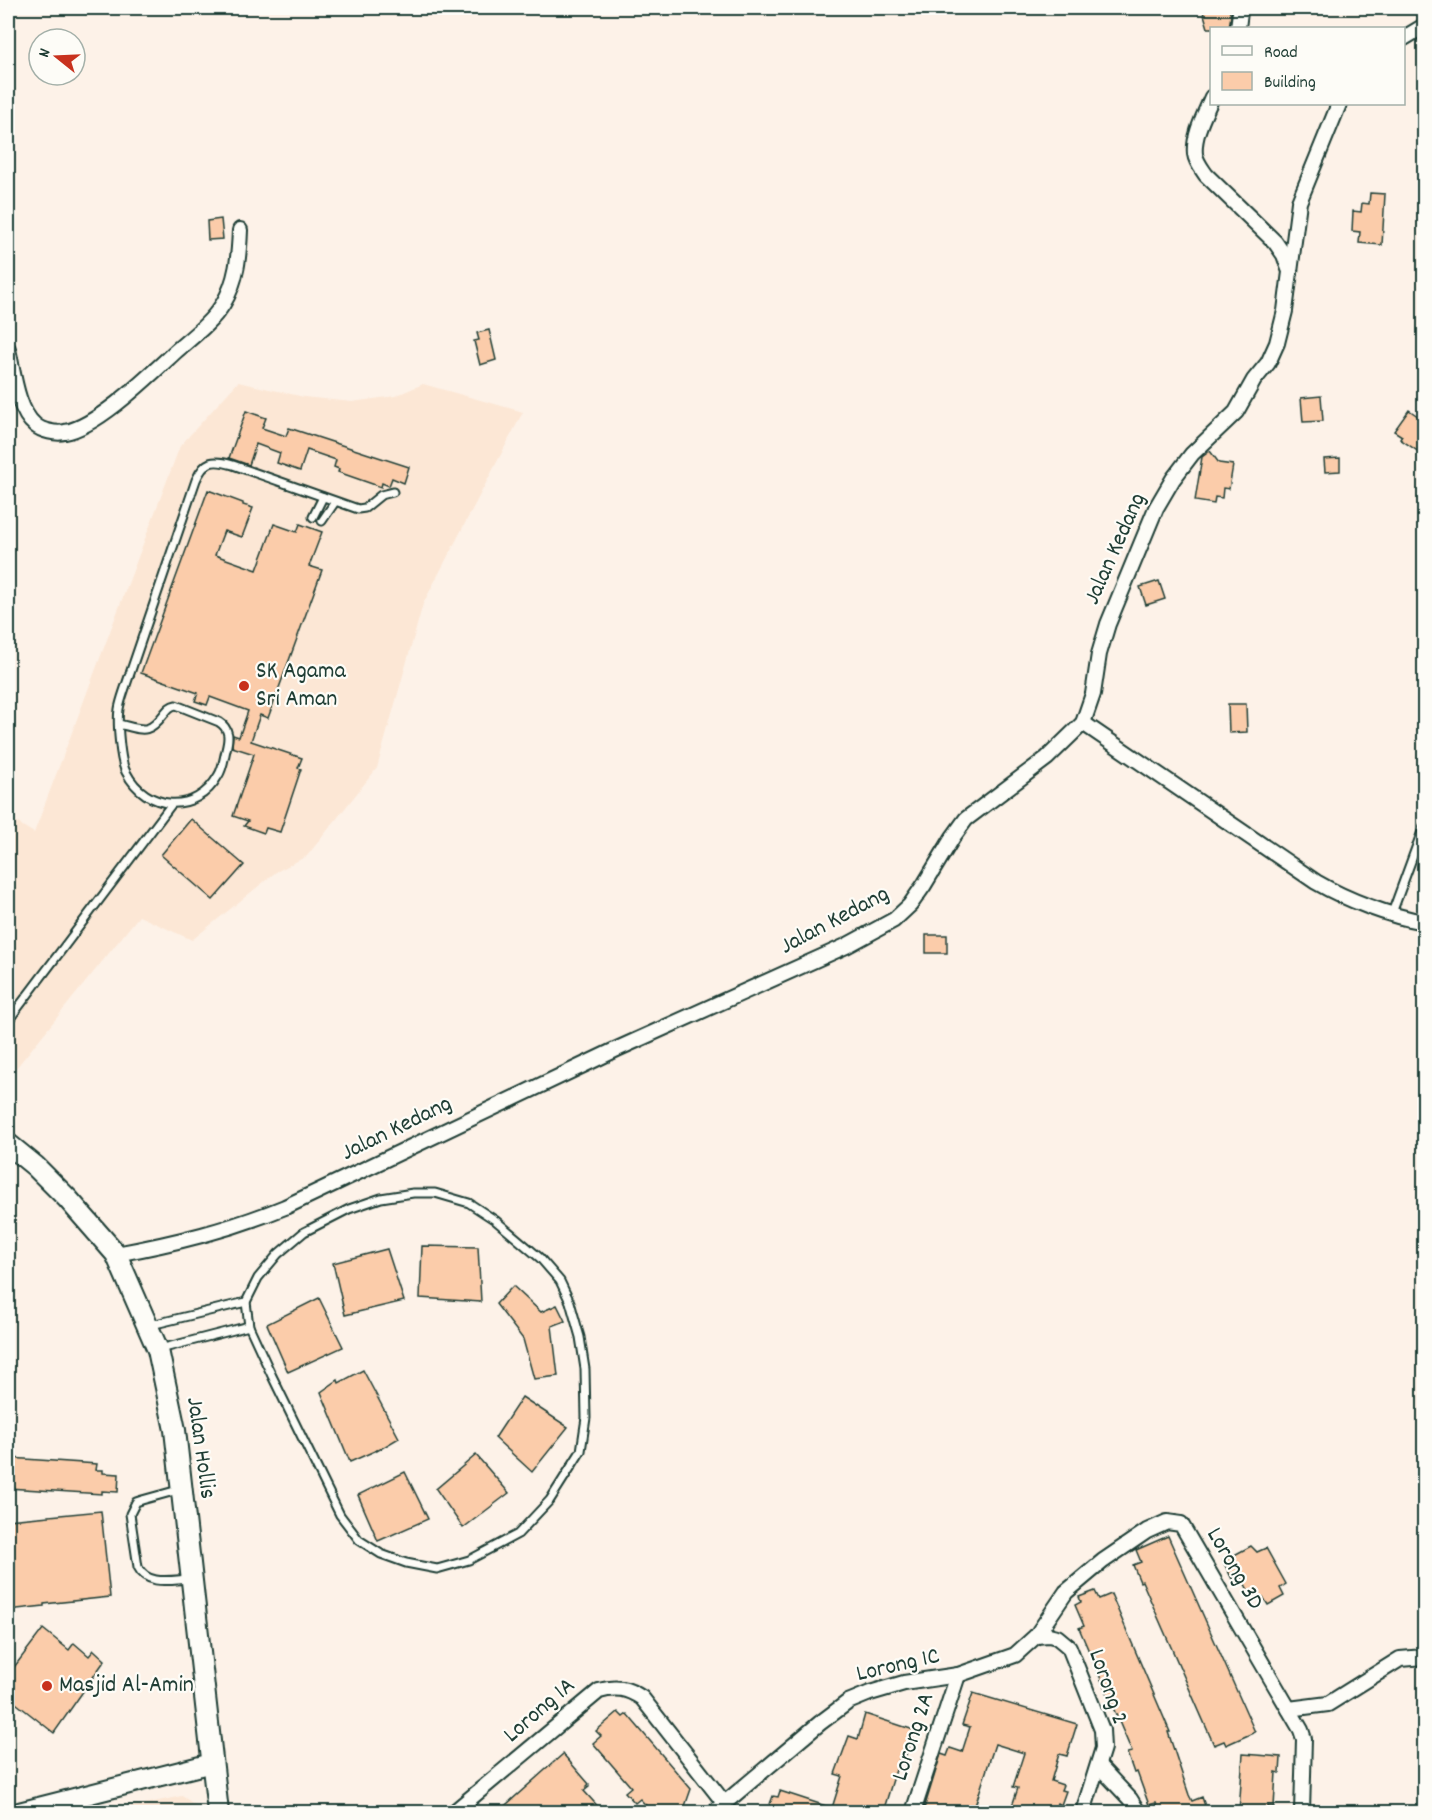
<svg xmlns="http://www.w3.org/2000/svg" width="1432" height="1820" viewBox="0 0 1432 1820" font-family="Dekko,sans-serif">
	<rect width="100%" height="100%" fill="#fdf2e8"/>
	<filter id="ink" filterUnits="userSpaceOnUse"><feTurbulence type="fractalNoise" baseFrequency=".0167" numOctaves="2"/><feDisplacementMap in="SourceGraphic" scale="12" xChannelSelector="R" yChannelSelector="G"/><feConvolveMatrix kernelMatrix="1 2 1 2 8 2 1 2 1" color-interpolation-filters="sRGB"/></filter>
	<g filter="url(#ink)">
		<g fill="#fce7d5">
			<path d="M238,382L304,397L352,402L395,396L423,384L523,412L423,604L377,768L307,856L276,872L192,940L139,916L8,1078V817L34,833L180,446Z"/>
			<path d="M182,1796L206,1812H106Z"/>
		</g>
		<g fill="#fbccaa" stroke="#1f3d34" stroke-width="1.5">
			<path d="M1202,8H1228L1231,15L1229,28H1208Z"/>
			<path d="M1370,193L1385,194L1382,245L1359,243L1360,232L1352,231L1353,211L1361,212L1362,203L1369,204Z"/>
			<path d="M221,219L223,239L208,240L207,221Z"/>
			<path d="M489,330L496,360L480,365L474,341L479,340L477,333Z"/>
			<path d="M1321,396L1323,421L1303,422L1301,398Z"/>
			<path d="M1409,410L1425,421V456L1400,439L1402,436L1394,431Z"/>
			<path d="M246,411L266,418L262,428L286,436L289,428L409,467L404,483L392,478L389,486L382,483L381,487L338,472L339,469L334,467L336,460L307,450L300,471L277,463L280,453L256,444L249,465L229,458Z"/>
			<path d="M1210,451L1219,463L1233,465L1229,489L1223,488L1222,498L1215,497L1214,504L1195,501L1202,457Z"/>
			<path d="M1340,458V471L1325,472L1324,459Z"/>
			<path d="M208,490L243,503V505L253,508L242,537L224,531L215,555L257,570L274,524L297,532L300,524L322,532L309,566L322,570L268,718L260,715L251,741L302,758L298,768L301,769L280,832L266,828L264,833L244,826L248,821L233,816L254,754L232,747L233,735L239,737L248,711L210,697L207,705L195,701L198,693L141,673Z"/>
			<path d="M1159,581L1165,599L1146,605L1140,587Z"/>
			<path d="M1228,704H1246L1247,732L1229,733Z"/>
			<path d="M191,819L244,865L213,900L161,855Z"/>
			<rect x="926" y="935" width="21" height="18"/>
			<path d="M422,1246L478,1247L481,1302L420,1298Z"/>
			<path d="M387,1249L404,1301L345,1315L333,1263Z"/>
			<path d="M513,1286L541,1312L557,1305L565,1321L552,1326L558,1376L534,1379L523,1339L496,1304Z"/>
			<path d="M319,1298L343,1347L288,1372L267,1324Z"/>
			<path d="M363,1370L399,1438L377,1451V1450L350,1462L321,1392L338,1380L339,1383Z"/>
			<path d="M522,1397L568,1427L532,1472L495,1438Z"/>
			<path d="M476,1455L509,1493L463,1528L436,1489Z"/>
			<path d="M10,1458L97,1464L96,1470H103V1473L119,1474L118,1492L102,1491V1494L8,1488Z"/>
			<path d="M405,1472L428,1519L378,1541L358,1495Z"/>
			<path d="M101,1511L110,1597L44,1604V1606L8,1610V1520Z"/>
			<path d="M1168,1536L1255,1732L1226,1745L1224,1741L1214,1745L1142,1581L1140,1582L1133,1565L1141,1562L1136,1550Z"/>
			<path d="M1251,1546L1257,1552L1266,1548L1286,1584L1280,1588L1284,1596L1268,1605L1263,1597L1254,1601L1240,1575L1232,1579L1223,1561Z"/>
			<path d="M1095,1591L1099,1599L1111,1594L1170,1732H1168L1189,1795L1192,1801L1202,1797L1207,1812H1159L1156,1803L1149,1805L1137,1772L1134,1773L1127,1753L1132,1752L1079,1628L1084,1626L1075,1605L1081,1602L1079,1597Z"/>
			<path d="M43,1629L69,1650L74,1643L89,1656L94,1650L105,1660L54,1733L8,1697V1675Z"/>
			<path d="M973,1693L1077,1724L1067,1756L1059,1754L1051,1781L1063,1785L1061,1790L1066,1791L1061,1805L1057,1803L1054,1812H1010L1018,1788L1013,1787L1024,1753L995,1744L973,1812H923L941,1754L947,1756L950,1748L962,1752L970,1727L962,1725Z"/>
			<path d="M618,1712L623,1717L627,1714L691,1789L683,1812H652L640,1799L635,1803L625,1792L631,1787L593,1743L601,1736L596,1731Z"/>
			<path d="M865,1714L914,1730L904,1761L899,1760L883,1812H767L773,1796L778,1797L780,1791L832,1808L842,1776L835,1774L839,1763L849,1736L858,1739Z"/>
			<path d="M563,1754L589,1784L587,1786L589,1787L584,1791L603,1812H498Z"/>
			<path d="M1243,1754L1281,1757L1280,1773L1276,1772L1274,1807L1268,1806V1812H1239Z"/>
		</g>
		<g fill="none" stroke-linecap="round" stroke-linejoin="round">
			<defs>
				<g id="service">
					<path d="M313,517L323,497"/>
					<path d="M322,521L335,502"/>
					<path d="M119,724C143,730 148,735 164,714C168,709 170,706 176,705L219,722C230,729 229,738 226,750C224,758 223,769 218,776C196,815 146,811 126,772C120,761 117,722 119,709C120,703 122,697 124,691L196,480C205,460 213,459 233,465L358,509L365,508L381,495L393,492"/>
					<path d="M1392,913L1424,826"/>
					<path d="M8,1021L171,805"/>
					<path d="M413,1193H435L469,1203L495,1220L540,1258L560,1281L570,1302L580,1337L585,1369L586,1418L581,1451L550,1500L518,1534L469,1560L437,1569L406,1563L381,1554L359,1540L340,1515L272,1376L249,1326L246,1302L258,1278L278,1254L304,1232L349,1209L381,1198Z"/>
					<path d="M151,1325L246,1302"/>
					<path d="M160,1349L249,1326"/>
					<path d="M178,1490L142,1500L136,1502L130,1514L138,1567C147,1586 171,1580 189,1579"/>
				</g>
				<g id="minor">
					<path d="M1238,28L1240,12"/>
					<path d="M1404,38L1424,26"/>
					<path d="M1212,97C1205,114 1193,135 1195,154C1196,162 1202,169 1206,175L1275,242L1284,255L1289,269"/>
					<path d="M8,349C13,370 17,411 35,425C42,431 56,434 65,432C97,427 150,375 175,352C192,337 211,323 223,304C237,281 239,256 240,230"/>
					<path d="M1083,723L1316,882C1347,900 1389,916 1424,922"/>
					<path d="M116,1254C175,1243 229,1230 285,1207L617,1049L846,946L894,920L910,905L924,885L953,837L966,819L1047,758L1083,723L1093,694L1099,654L1108,624L1156,508L1173,479L1192,454L1236,412L1254,380L1268,363L1277,343L1285,311L1299,202L1339,104"/>
					<path d="M1036,1636L1049,1635L1057,1637L1069,1647L1102,1730L1103,1748L1083,1812"/>
					<path d="M1289,1709L1328,1704L1400,1659L1424,1657"/>
					<path d="M1099,1766L1130,1799L1138,1812"/>
					<path d="M454,1812L599,1691C616,1686 627,1688 642,1698L725,1804"/>
					<path d="M714,1812L820,1723L848,1702L870,1693L904,1683L958,1675L1015,1655L1036,1636L1066,1592L1103,1561L1147,1531L1167,1522L1181,1524L1301,1730L1304,1739L1302,1812"/>
					<path d="M913,1812L958,1675"/>
				</g>
				<path id="tertiary" d="M19,1812L212,1763"/>
				<path id="secondary" d="M8,1144L35,1166L68,1199L116,1254L158,1350L175,1430L218,1812"/>
			</defs>
			<use href="#service" stroke="#1f3d34" stroke-width="11"/>
			<use href="#minor" stroke="#1f3d34" stroke-width="18"/>
			<use href="#tertiary" stroke="#1f3d34" stroke-width="22"/>
			<use href="#secondary" stroke="#1f3d34" stroke-width="24"/>
			<use href="#service" stroke="#fdfcf7" stroke-width="7"/>
			<use href="#minor" stroke="#fdfcf7" stroke-width="14"/>
			<use href="#tertiary" stroke="#fdfcf7" stroke-width="18"/>
			<use href="#secondary" stroke="#fdfcf7" stroke-width="20"/>
		</g>
	</g>
	<g fill="#c8321e" stroke="#fdfcf7" stroke-width="2">
		<circle cx="244" cy="686" r="6"/>
		<circle cx="47" cy="1686" r="6"/>
	</g>
	<g text-anchor="middle" dominant-baseline="central" stroke-width="4.5" stroke-linejoin="round" paint-order="stroke">
		<g font-size="24" fill="#1f3d34" stroke="#fdfcf7">
			<text transform="translate(1116 549) rotate(-66)">Jalan Kedang</text>
			<text transform="translate(835 921) rotate(-28)">Jalan Kedang</text>
			<text transform="translate(397 1129) rotate(-26)">Jalan Kedang</text>
			<text transform="translate(200 1448) rotate(82)">Jalan Hollis</text>
			<text transform="translate(1234 1569) rotate(60)">Lorong 3D</text>
			<text transform="translate(898 1666) rotate(-13)">Lorong 1C</text>
			<text transform="translate(1107 1687) rotate(71)">Lorong 2</text>
			<text transform="translate(540 1711) rotate(-41)">Lorong 1A</text>
			<text transform="translate(914 1737) rotate(-72)">Lorong 2A</text>
		</g>
		<g font-size="24" fill="#1f3d34" stroke="#fdfcf7" text-anchor="start">
			<text x="256" y="672">SK Agama<tspan x="256" dy="28">Sri Aman</tspan></text>
			<text x="59" y="1686">Masjid Al-Amin</text>
		</g>
	</g>
	<rect width="1432" height="1820" fill="none" stroke="#fdfcf7" stroke-width="30"/>
	<rect x="15" y="15" width="1402" height="1790" fill="none" stroke="#1f3d34" stroke-width="2" filter="url(#ink)"/>
	<rect x="1210" y="27" width="195" height="78" fill="#fdfcf7" stroke="#a4b0a9" stroke-width="1.5"/>
	<rect x="1222" y="46" width="30" height="9" fill="#fdfcf7" stroke="#a4b0a9" stroke-width="1.5"/>
	<text x="1264" y="57" font-size="18" fill="#1f3d34">Road</text>
	<rect x="1222" y="72" width="30" height="18" fill="#fbccaa" stroke="#a4b0a9" stroke-width="1.5"/>
	<text x="1264" y="87" font-size="18" fill="#1f3d34">Building</text>
	<g transform="translate(57 57) rotate(288)"><circle r="28" fill="#fdfcf7" stroke="#a4b0a9" stroke-width="1.5"/>
	<path d="M0-4.5L10 22L0 15L-10 22Z" fill="#c8321e"/>
	<text y="-9" font-size="16" font-weight="bold" text-anchor="middle" fill="#1f3d34">N</text>
	</g>
</svg>
